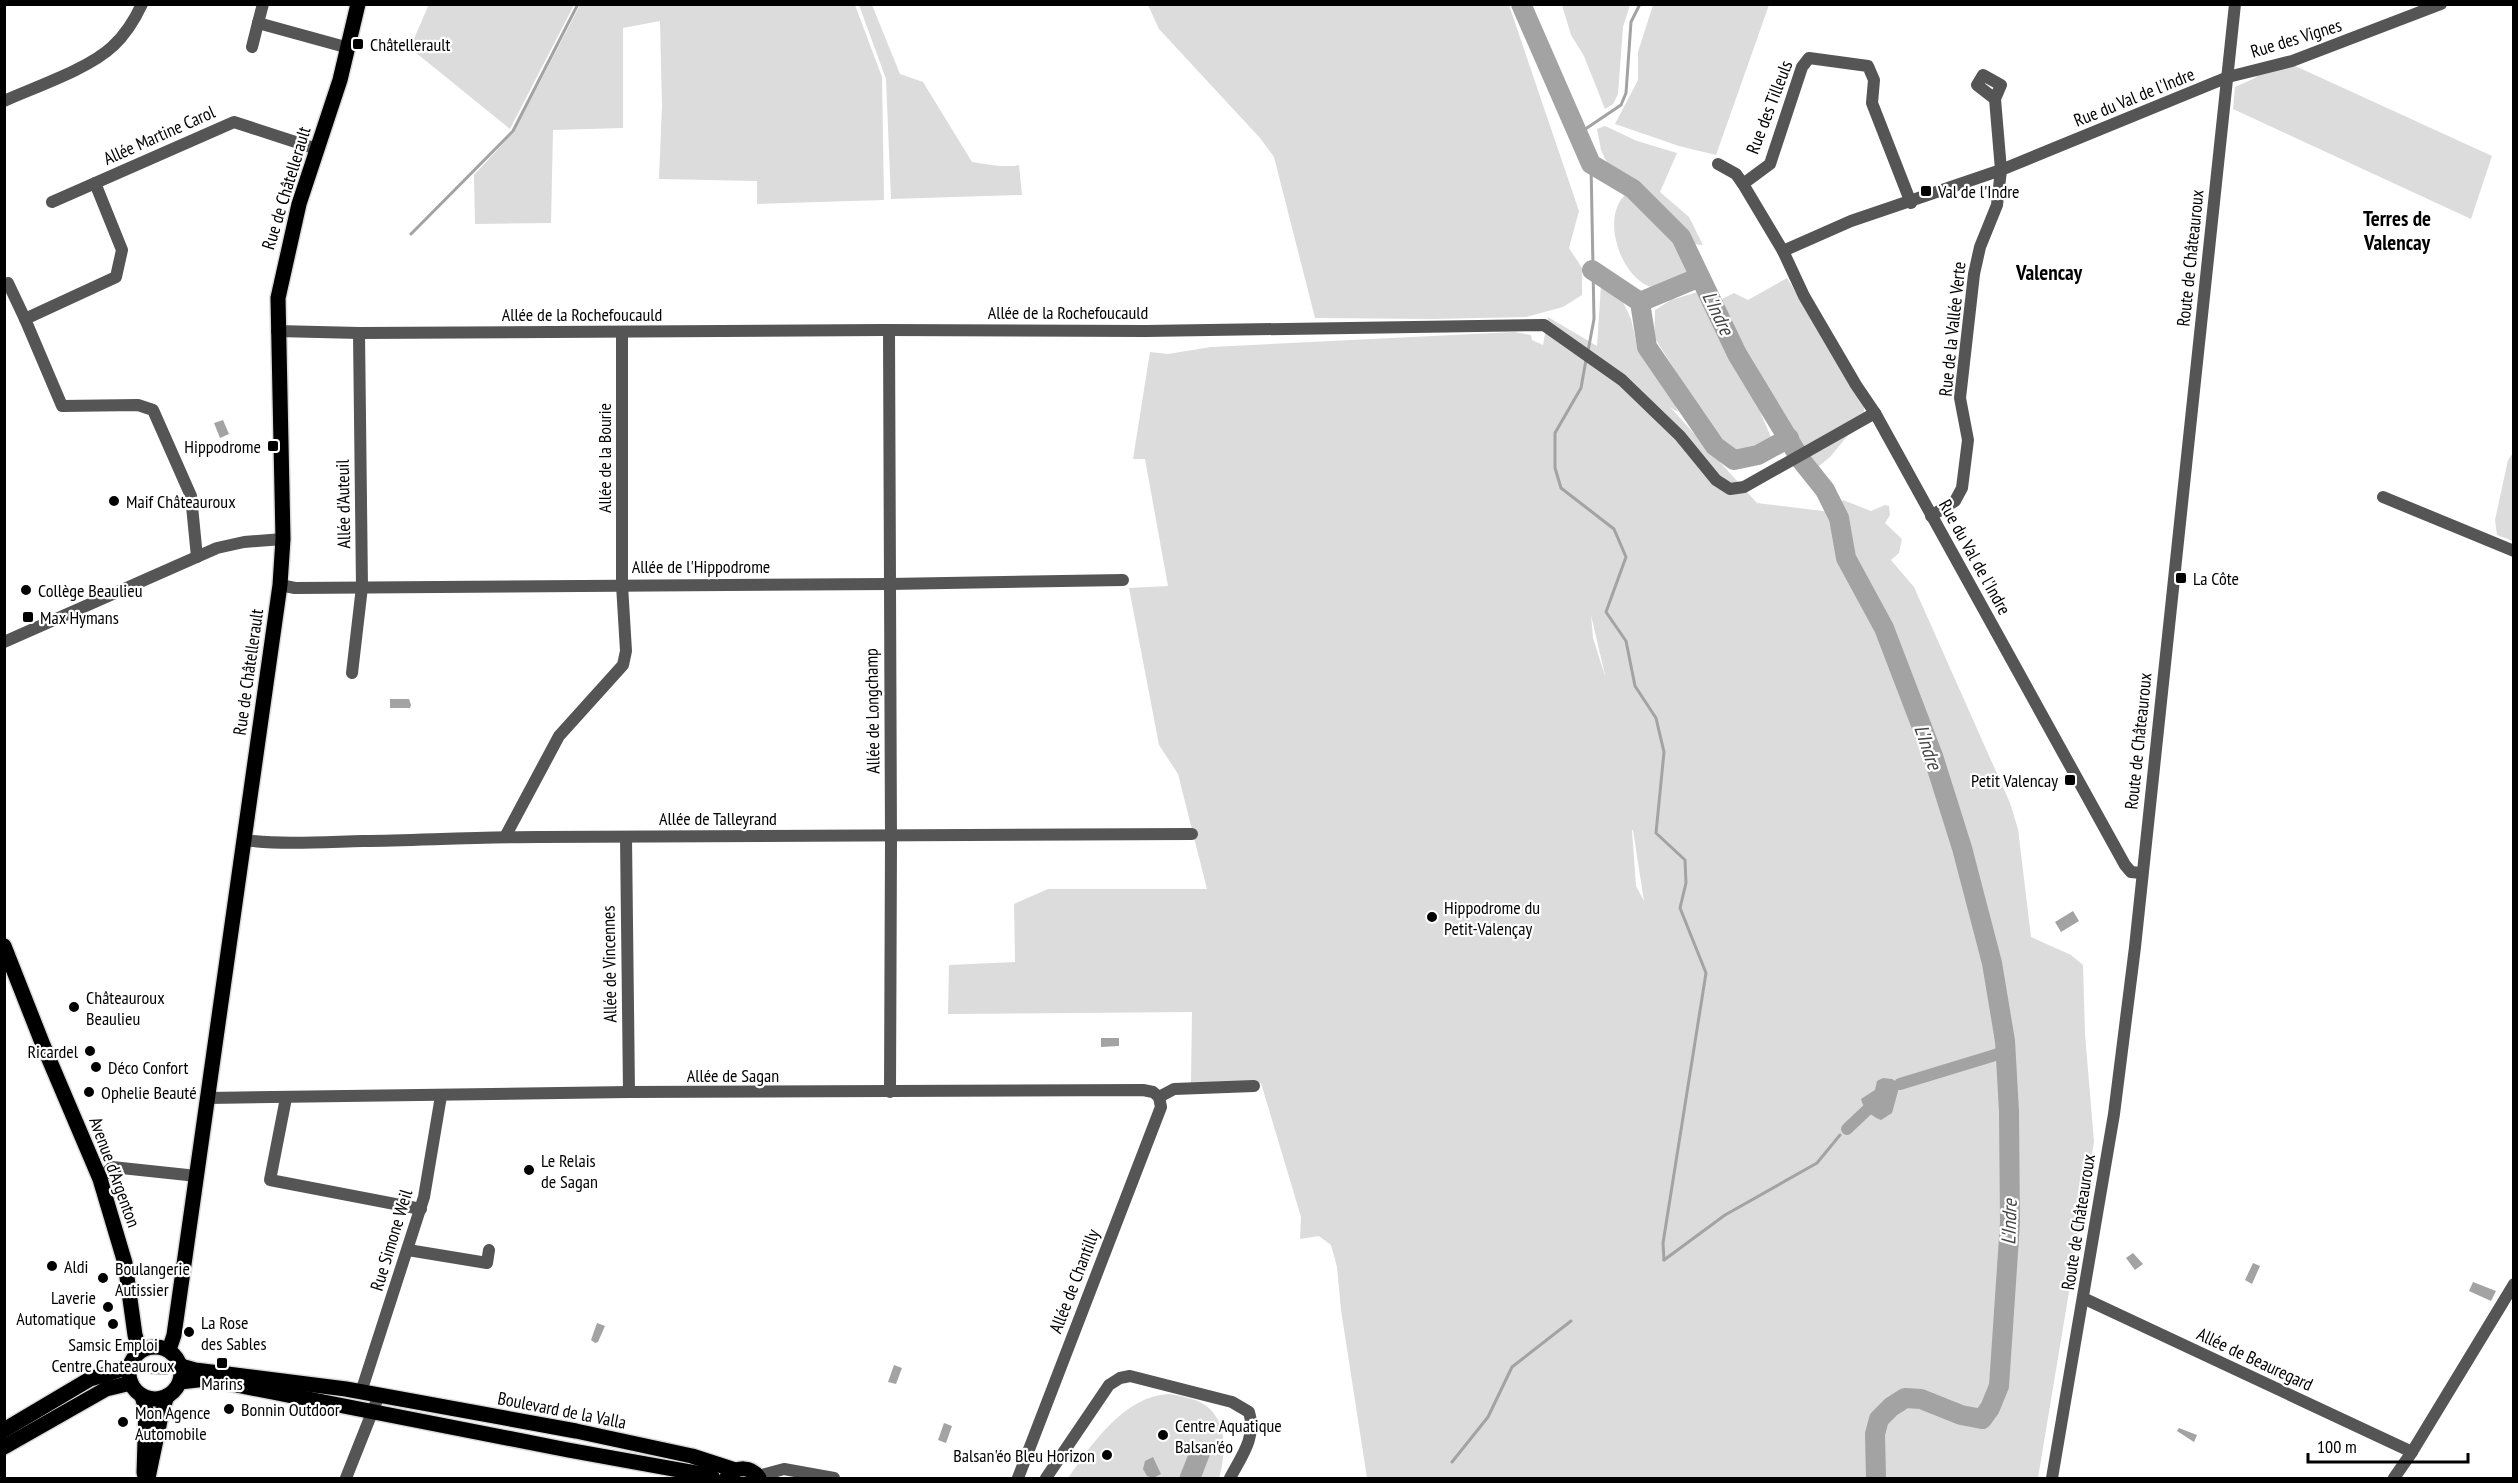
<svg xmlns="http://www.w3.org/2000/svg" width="2518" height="1483" viewBox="0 0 2518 1483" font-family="'PT Sans Narrow',sans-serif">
	<rect width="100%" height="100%" fill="#fff"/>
	<g fill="#dcdcdc" fill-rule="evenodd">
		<path d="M429,4L574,5L510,129L410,48Z"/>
		<path d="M580,5H855L882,77L884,200L757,204V181L659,179L662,106L660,21L623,28V128L553,130L551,223L475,224L474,175L514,132Z"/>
		<path d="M859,5H872L900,74L923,82L972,162C985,164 1006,168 1019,165L1022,195L891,199L886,79Z"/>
		<path d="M1148,5H1509L1579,211L1569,248L1582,268V295L1563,307L1526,317L1433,319L1315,318L1274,157L1260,138L1159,29Z"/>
		<path d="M1562,5H1630L1623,27L1618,94L1613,104L1605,109L1584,56L1571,35Z"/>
		<path d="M1653,5H1769L1716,155L1679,146L1615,124L1638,80V52Z"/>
		<path d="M2293,65L2492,156L2471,219L2233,109L2235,87L2255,78L2261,72Z"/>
		<path d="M1605,126L1637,141L1677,153L1660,192L1689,217L1703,245L1693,244L1658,204L1608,165L1601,150L1597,129Z"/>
		<path d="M1626,194L1652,212L1677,246L1691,275C1679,281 1662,292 1648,286C1619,273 1601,216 1626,194Z"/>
		<path d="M1787,278L1864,406V416L1830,457L1819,466L1809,467L1775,409L1722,308V299L1734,293L1748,300Z"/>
		<path d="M1601,285L1622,300L1631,319L1637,346L1671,393L1678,412L1670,407L1757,503L1839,513L1837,507L1843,500L1871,511L1885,505L1889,506L1890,515L1885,523L1902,539L1899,553L1891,560L1914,587L2010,803L2018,829L2031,937L2071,955L2083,965L2085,1034L2094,1142L2038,1478H1367L1341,1310L1337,1267L1331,1245L1319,1236L1300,1239L1301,1217L1261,1083H1191L1192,1012L948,1014L949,965L1015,962L1014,904L1048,889H1207L1178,774L1159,745L1129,588L1168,586L1145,459H1133L1150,352L1168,354L1211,347L1514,332L1531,335L1532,340L1543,345L1548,317L1597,346ZM1591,615L1605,675V676L1593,638ZM1632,830H1633L1644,901L1636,886Z"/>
		<path d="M1698,292L1756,402L1773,442L1735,452L1722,444L1654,337L1655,310L1671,300Z"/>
		<path d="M2513,453V541L2497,535L2495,520L2508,460Z"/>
		<path d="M1169,1394C1181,1396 1194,1398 1205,1405C1228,1421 1226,1455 1219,1478H1068C1092,1444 1124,1396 1169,1394Z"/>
	</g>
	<g fill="#a3a3a3">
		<path d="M223,420L229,434L220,438L214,423Z"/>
		<path d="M390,699H409L411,705L410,708H390Z"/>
		<path d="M2073,911L2079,921L2061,932L2055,922Z"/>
		<path d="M1101,1038H1119V1046L1101,1047Z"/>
		<path d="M1883,1078L1892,1079L1900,1084L1892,1113L1881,1120C1871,1116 1864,1110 1861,1099L1875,1090L1877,1081Z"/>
		<path d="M2133,1253L2143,1264L2135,1270L2126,1258Z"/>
		<path d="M2253,1263L2260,1266L2252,1284L2245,1280Z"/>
		<path d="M2473,1282L2496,1291L2491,1301L2469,1291Z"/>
		<path d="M597,1323L605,1326L598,1342L595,1343L591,1340Z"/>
		<path d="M153,1361L165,1365L168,1375L145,1374L146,1367Z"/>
		<path d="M894,1365L902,1368L896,1384L888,1382Z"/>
		<path d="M944,1423L952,1426L946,1443L938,1440Z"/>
		<path d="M2179,1428L2197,1435L2194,1442L2177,1431Z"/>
		<path d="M1192,1445L1211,1452L1201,1478H1179Z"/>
		<path d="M1153,1457L1161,1474L1153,1478L1147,1476L1143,1469L1145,1461Z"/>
	</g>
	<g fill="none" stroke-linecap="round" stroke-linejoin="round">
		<g stroke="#a3a3a3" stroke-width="3">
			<path d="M1578,134L1621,105L1626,93L1631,22L1640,4"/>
			<path d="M411,234L513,131L578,4"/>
			<path d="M1588,351L1594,319L1591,164"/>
			<path d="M1586,360L1581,388L1555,433V468L1561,488L1614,529L1626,557L1606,612L1626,641L1635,686L1656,718L1664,752L1656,833L1685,860L1686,883L1680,908L1706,973L1663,1243L1664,1260"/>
			<path d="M1664,1260L1725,1215L1817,1163L1840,1135"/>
			<path d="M1452,1462L1488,1417L1512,1367L1571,1321"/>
		</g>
		<g stroke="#a3a3a3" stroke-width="12">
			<path d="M1900,1084L2005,1052"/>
			<path d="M1847,1129L1867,1110"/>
		</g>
		<g stroke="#a3a3a3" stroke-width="20">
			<path d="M1521,4L1591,164L1633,189L1681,237L1737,354L1801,460L1825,490L1839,518L1846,558L1884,628L1933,756L1962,848L1992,963L2005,1041L2009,1111L2010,1223L1999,1386L1990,1408L1982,1419L1961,1415L1921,1399L1905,1398L1891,1407L1879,1419L1875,1434L1876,1478"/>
			<path d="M1592,270L1640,302L1647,347L1715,446L1734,460L1758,455L1789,438"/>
			<path d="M1640,302L1700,277"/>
		</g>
		<defs>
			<g id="major">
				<path d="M4,946L43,1045L100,1179L125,1263L135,1335L140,1351"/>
				<circle cx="155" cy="1373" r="26"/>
				<path d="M169,1350L174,1335L280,585L283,539L278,298L299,204L340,80L358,4"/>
				<path d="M181,1366L195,1370L346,1389L576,1431L692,1456L735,1470"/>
				<path d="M180,1382L206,1379L568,1450L707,1475L713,1478"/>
				<path d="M142,1396L146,1410L144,1473"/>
				<path d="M4,1430L90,1379L129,1367"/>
				<path d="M4,1447L106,1389L131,1383"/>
				<path d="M727,1477C737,1466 751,1466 759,1478"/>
				<path d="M148,1478L162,1411L167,1396"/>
			</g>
		</defs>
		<use href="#major" stroke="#dbdbdb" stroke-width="18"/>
		<g stroke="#555" stroke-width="12">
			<path d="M263,4L258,23L349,48"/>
			<path d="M252,47L258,23"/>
			<path d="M4,101C35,87 89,69 113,46C125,35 135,19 142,4"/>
			<path d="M1718,164L1736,174L1743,184L1783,251L1804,296L1856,385L1875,413L2125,865L2131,872L2141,873"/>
			<path d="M95,183L122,250L116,277L25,319L62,406L138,405L153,410L191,496L197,557"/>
			<path d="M1743,184L1770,164L1802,67L1809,58L1868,66L1874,80L1872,103L1911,203"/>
			<path d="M52,202L234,122L317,149"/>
			<path d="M1783,251L1851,221L2001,170L2228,77L2292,61L2441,4"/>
			<path d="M8,283L25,319"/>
			<path d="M889,330L891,842L890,1092"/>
			<path d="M277,331L359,333L883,330L1146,331L1544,325L1622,380L1680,436L1716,480L1730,489L1744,487L1875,413"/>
			<path d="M2383,497L2514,551"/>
			<path d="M1931,516L1955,501L1962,488L1968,440L1960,398L1974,274L1980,247L1997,205L2001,170L1995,99L2001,85L1983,75L1977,85L1995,99"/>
			<path d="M280,585L295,588L889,584L1123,580"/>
			<path d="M4,642L217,548L244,542L283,539"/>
			<path d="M352,673L362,587L359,333"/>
			<path d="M505,837L559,736L623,665L626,651L622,585V332"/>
			<path d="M626,837L629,1092"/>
			<path d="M244,840C283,845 324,842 363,841C422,840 481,837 539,837C757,836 975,837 1192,834"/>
			<path d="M208,1098L629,1092L1143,1090L1153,1092L1159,1097L1174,1089L1254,1086"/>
			<path d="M286,1098L270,1180L421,1209"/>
			<path d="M100,1179L112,1167L197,1176"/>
			<path d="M408,1250L487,1263L489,1250"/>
			<path d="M2083,1298L2412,1452"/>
			<path d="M361,1392L424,1197L441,1096"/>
			<path d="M758,1476L784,1469L834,1478"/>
			<path d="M346,1478L379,1395"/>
			<path d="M1018,1478L1161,1107L1159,1097"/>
			<path d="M1046,1478L1109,1385L1120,1378L1130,1376L1232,1402L1249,1412C1257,1437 1241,1457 1230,1478"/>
			<path d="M2052,1478L2114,1114L2135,947L2235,4"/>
			<path d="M2394,1478L2412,1452L2514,1284"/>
		</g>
		<use href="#major" stroke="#000" stroke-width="15"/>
	</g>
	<g fill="#000" stroke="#fff" stroke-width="2">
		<rect x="352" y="38" width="12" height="12" rx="3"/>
		<rect x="1920" y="185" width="12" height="12" rx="3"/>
		<rect x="267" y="440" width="12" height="12" rx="3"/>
		<circle cx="114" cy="501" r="6"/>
		<rect x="2175" y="572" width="12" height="12" rx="3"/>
		<circle cx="26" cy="590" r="6"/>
		<rect x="22" y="611" width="12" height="12" rx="3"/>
		<rect x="2064" y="774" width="12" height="12" rx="3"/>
		<circle cx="1432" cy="917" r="6"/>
		<circle cx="74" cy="1007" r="6"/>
		<circle cx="90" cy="1051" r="6"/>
		<circle cx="96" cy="1067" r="6"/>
		<circle cx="89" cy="1092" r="6"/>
		<circle cx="529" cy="1170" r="6"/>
		<circle cx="52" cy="1266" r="6"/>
		<circle cx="103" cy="1278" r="6"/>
		<circle cx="108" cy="1307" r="6"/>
		<circle cx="113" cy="1324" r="6"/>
		<circle cx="189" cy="1332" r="6"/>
		<rect x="216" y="1357" width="12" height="12" rx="3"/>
		<circle cx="229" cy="1409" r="6"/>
		<circle cx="123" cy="1422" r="6"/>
		<circle cx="1163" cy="1435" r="6"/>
		<circle cx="1107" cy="1455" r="6"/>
	</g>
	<g text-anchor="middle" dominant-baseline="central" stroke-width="4.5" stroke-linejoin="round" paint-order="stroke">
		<g font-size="18" fill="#000" stroke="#fff">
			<text transform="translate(2296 38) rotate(-17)">Rue des Vignes</text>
			<text transform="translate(2134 97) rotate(-22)">Rue du Val de l'Indre</text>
			<text transform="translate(1769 107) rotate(-69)">Rue des Tilleuls</text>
			<text transform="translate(159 135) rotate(-24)">Allée Martine Carol</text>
			<text transform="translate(286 188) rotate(-73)">Rue de Châtellerault</text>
			<text transform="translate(2190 258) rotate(-84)">Route de Châteauroux</text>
			<text x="1068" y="312">Allée de la Rochefoucauld</text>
			<text x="582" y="314">Allée de la Rochefoucauld</text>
			<text transform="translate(1952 329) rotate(-84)">Rue de la Vallée Verte</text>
			<text transform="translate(604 458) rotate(-90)">Allée de la Bourie</text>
			<text transform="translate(343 504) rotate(-91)">Allée d'Auteuil</text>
			<text transform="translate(1975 557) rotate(61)">Rue du Val de l'Indre</text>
			<text x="701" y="566">Allée de l'Hippodrome</text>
			<text transform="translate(248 672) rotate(-82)">Rue de Châtellerault</text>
			<text transform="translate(872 711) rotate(-91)">Allée de Longchamp</text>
			<text transform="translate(2138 741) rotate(-84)">Route de Châteauroux</text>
			<text x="718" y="818">Allée de Talleyrand</text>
			<text transform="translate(609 964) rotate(-91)">Allée de Vincennes</text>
			<text x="733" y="1075">Allée de Sagan</text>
			<text transform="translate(115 1172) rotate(70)">Avenue d'Argenton</text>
			<text transform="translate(2078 1222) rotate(-81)">Route de Châteauroux</text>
			<text transform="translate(391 1240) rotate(-73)">Rue Simone Weil</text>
			<text transform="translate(1074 1281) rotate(-69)">Allée de Chantilly</text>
			<text transform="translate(2255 1359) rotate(25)">Allée de Beauregard</text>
			<text transform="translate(562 1410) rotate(11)">Boulevard de la Valla</text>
		</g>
		<g font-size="18" fill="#000" stroke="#fff" text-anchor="start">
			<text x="370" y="44">Châtellerault</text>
			<text x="1938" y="191">Val de l'Indre</text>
			<text x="261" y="446" text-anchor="end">Hippodrome</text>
			<text x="126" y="501">Maif Châteauroux</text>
			<text x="2193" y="578">La Côte</text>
			<text x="38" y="590">Collège Beaulieu</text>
			<text x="40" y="617">Max Hymans</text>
			<text x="2058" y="780" text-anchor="end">Petit Valencay</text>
			<text x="1444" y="907">Hippodrome du<tspan x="1444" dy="21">Petit-Valençay</tspan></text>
			<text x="86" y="997">Châteauroux<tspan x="86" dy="21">Beaulieu</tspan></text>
			<text x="78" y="1051" text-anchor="end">Ricardel</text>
			<text x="108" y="1067">Déco Confort</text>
			<text x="101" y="1092">Ophelie Beauté</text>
			<text x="541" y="1160">Le Relais<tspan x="541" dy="21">de Sagan</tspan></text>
			<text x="64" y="1266">Aldi</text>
			<text x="115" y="1268">Boulangerie<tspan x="115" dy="21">Autissier</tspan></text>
			<text x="96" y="1297" text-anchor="end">Laverie<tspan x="96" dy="21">Automatique</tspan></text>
			<text x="201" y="1322">La Rose<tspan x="201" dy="21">des Sables</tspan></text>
			<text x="113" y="1344" text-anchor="middle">Samsic Emploi<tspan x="113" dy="21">Centre Chateauroux</tspan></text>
			<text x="222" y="1383" text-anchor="middle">Marins</text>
			<text x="241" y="1409">Bonnin Outdoor</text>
			<text x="135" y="1412">Mon Agence<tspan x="135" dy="21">Automobile</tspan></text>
			<text x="1175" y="1425">Centre Aquatique<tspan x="1175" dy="21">Balsan'éo</tspan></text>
			<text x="1095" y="1455" text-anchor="end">Balsan'éo Bleu Horizon</text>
		</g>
		<g font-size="20" font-style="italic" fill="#444" stroke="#fff">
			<text transform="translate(1718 313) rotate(64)">L'Indre</text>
			<text transform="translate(1928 747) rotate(71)">L'Indre</text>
			<text transform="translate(2009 1222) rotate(-88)">L'Indre</text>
		</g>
		<g font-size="21" font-weight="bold" fill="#000" stroke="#fff">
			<text x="2397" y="218">Terres de<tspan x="2397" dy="24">Valencay</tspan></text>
			<text x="2049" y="272">Valencay</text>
		</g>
	</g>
	<rect width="2518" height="1483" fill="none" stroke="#000000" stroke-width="12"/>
	<path d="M2308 1453v9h160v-9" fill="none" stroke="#000000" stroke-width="3"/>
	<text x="2317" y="1453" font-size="18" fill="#000000" stroke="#ffffff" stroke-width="4.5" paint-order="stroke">100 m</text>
</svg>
